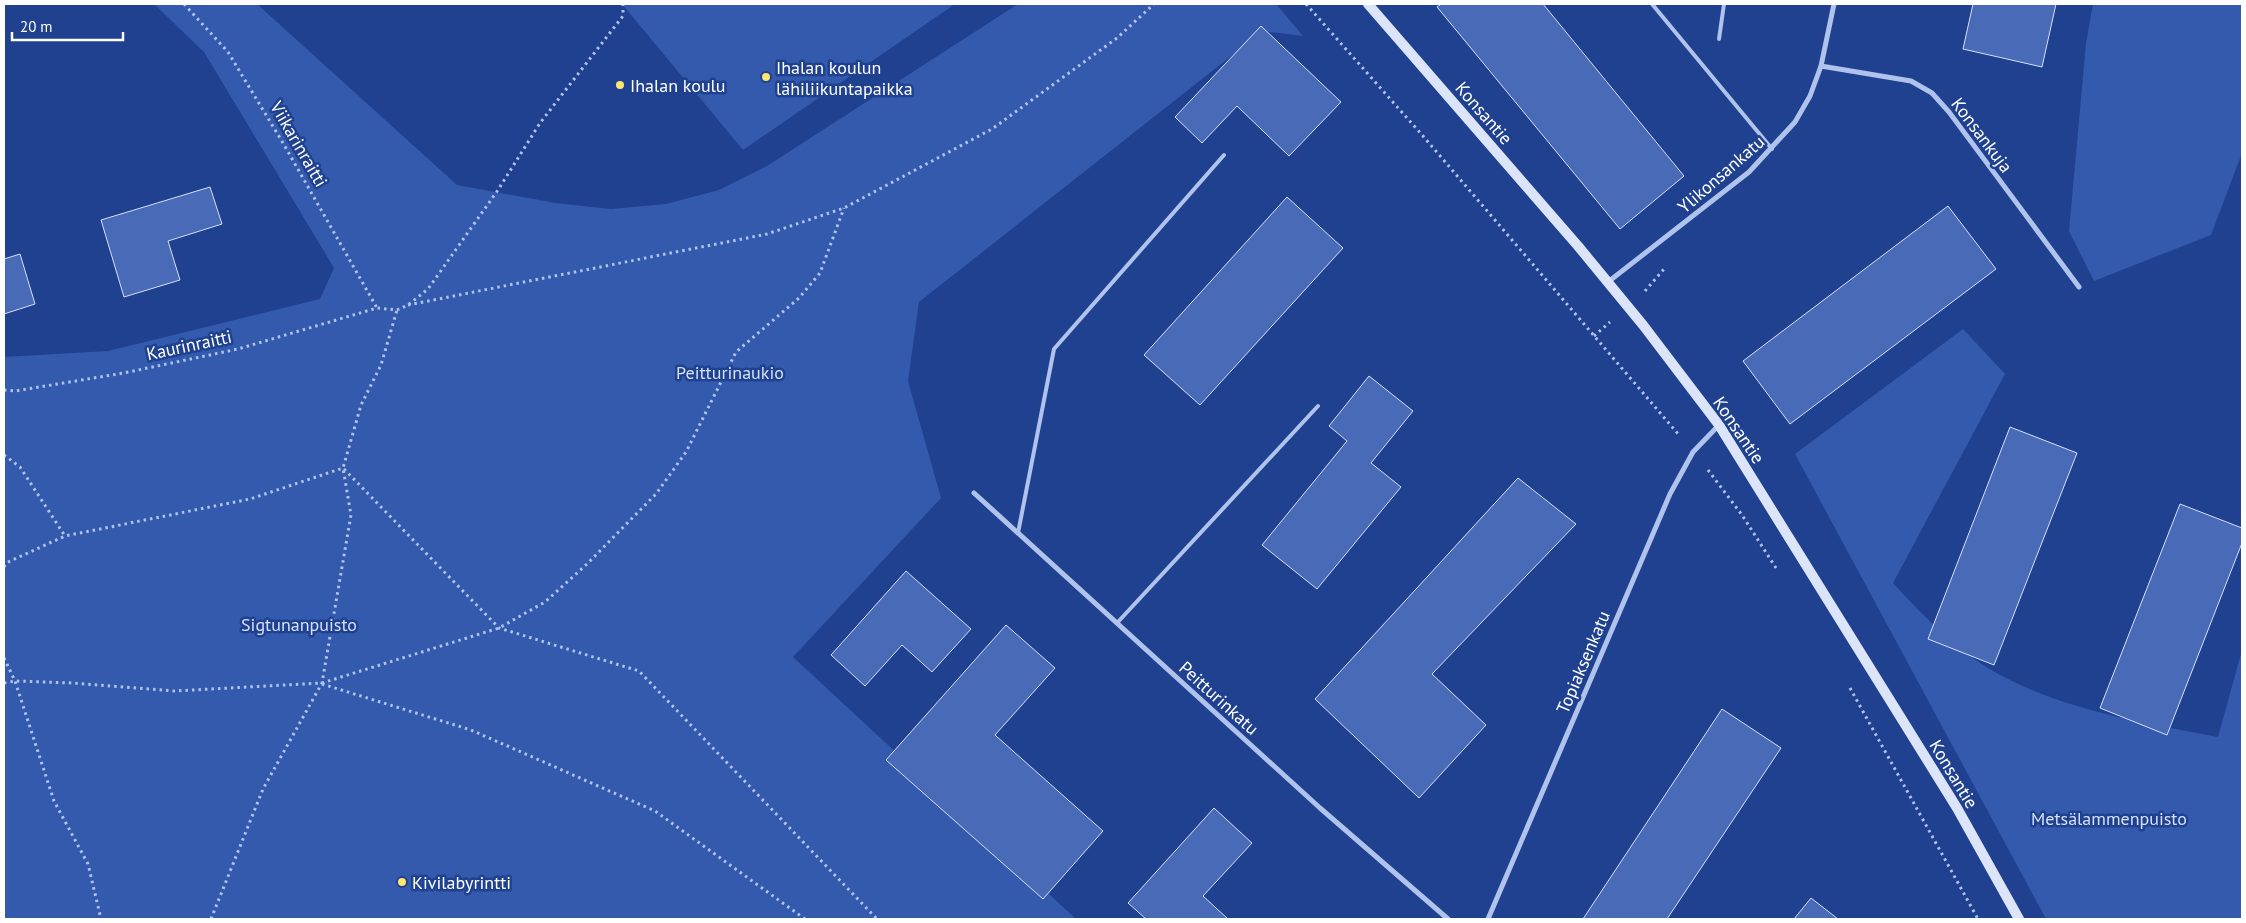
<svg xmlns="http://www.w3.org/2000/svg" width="2246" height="923" viewBox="0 0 2246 923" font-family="'PT Sans',sans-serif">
	<rect width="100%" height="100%" fill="#1f4190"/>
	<g fill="#335aad">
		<path d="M154,4H257L457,185L555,203L611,209L666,204L719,190L767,166L1018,4H1276L1303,36L1263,31L919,302L908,381L941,498L793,657L1076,919H4V357L108,351L320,299L334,268L204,52Z"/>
		<path d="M622,4H955L743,150Z"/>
		<path d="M2093,4H2242V153L2211,235L2094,281L2069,231L2086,43Z"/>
		<path d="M1963,329L2005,374L1893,583C1926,619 1962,656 2006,678C2072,712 2146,723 2218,737L2242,650V919H2046L1795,454Z"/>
	</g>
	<g fill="#486ab7" stroke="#d5e0f9">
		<path d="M1441,4H1543L1684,176L1620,229L1437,7Z"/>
		<path d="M1973,4H2056L2042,67L1963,49Z"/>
		<path d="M1261,26L1341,102L1289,156L1237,106L1202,143L1175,117Z"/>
		<path d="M210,187L222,224L168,241L180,280L124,297L101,220Z"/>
		<path d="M1287,197L1343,248L1200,405L1144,355Z"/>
		<path d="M1948,206L1996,269L1790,424L1743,361Z"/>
		<path d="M20,254L35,304L4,314V259Z"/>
		<path d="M1369,376L1413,411L1371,463L1401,487L1317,589L1262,545L1347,441L1329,426Z"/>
		<path d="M2010,427L2077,453L1994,665L1928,639Z"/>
		<path d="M1518,478L1576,524L1432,674L1486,725L1419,798L1315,699Z"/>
		<path d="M2180,504L2242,528V543L2167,735L2100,708Z"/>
		<path d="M906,571L971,629L932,672L902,645L865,686L831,655Z"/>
		<path d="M1006,625L1055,668L995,735L1103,831L1043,899L886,760Z"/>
		<path d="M1722,709L1781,748L1667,919H1583Z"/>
		<path d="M1214,808L1252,843L1203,896L1228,919H1146L1128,903Z"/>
		<path d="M1811,898L1838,919H1794Z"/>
	</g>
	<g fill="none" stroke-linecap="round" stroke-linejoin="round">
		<g stroke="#afc3ed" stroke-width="3" stroke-dasharray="2.5 4" stroke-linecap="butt">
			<path d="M184,4L228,52L283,143L377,308"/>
			<path d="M1306,4L1423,136L1679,435"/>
			<path d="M1645,291L1664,269"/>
			<path d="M408,305L767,234L844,208L992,129L1117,38L1154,4"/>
			<path d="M1594,336L1610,322"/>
			<path d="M4,390L15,391L124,373L238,349L377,308L397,310L408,305L428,289L498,190L540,123L623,16V4"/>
			<path d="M4,455L20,467L65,536"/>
			<path d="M1708,470L1742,515L1776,568"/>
			<path d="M4,567L6,563L65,536L250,499L343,468L499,628L639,671L877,919"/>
			<path d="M4,658L15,681L54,801L88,864L101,919"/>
			<path d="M4,683L15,681L73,683L174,691L322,683L499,628L545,602L587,564L656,494L686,452L736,352L799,298L820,273L844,208"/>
			<path d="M322,684L471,730L655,811L805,919"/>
			<path d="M1850,688L1978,919"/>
			<path d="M211,919L263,789L322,683L351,515L343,468L361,405L381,365L397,310"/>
		</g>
		<g stroke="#afc3ed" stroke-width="4">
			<path d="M1652,4L1772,149"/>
			<path d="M1719,39L1724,4"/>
			<path d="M1018,533L1054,349L1224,155"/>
			<path d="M1117,623L1318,406"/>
		</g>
		<g stroke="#afc3ed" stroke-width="5">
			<path d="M1821,66L1911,81L1932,93L1949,112L2079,287"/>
			<path d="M1608,282L1749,172L1795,122L1810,96L1821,66L1834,4"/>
			<path d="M974,493L1320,808L1448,919"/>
			<path d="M1488,919L1670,494L1693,452L1719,425"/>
		</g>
		<path stroke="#dce4fa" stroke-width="10" d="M1368,4L1578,246L1643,325L1719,425L1957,808L2019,919"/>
	</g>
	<g fill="#fbe670" stroke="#1f4190" stroke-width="2">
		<circle cx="766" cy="77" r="5"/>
		<circle cx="620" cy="85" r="5"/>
		<circle cx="402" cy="882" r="5"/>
	</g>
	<g text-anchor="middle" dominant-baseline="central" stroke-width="5" stroke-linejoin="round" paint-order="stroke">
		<g font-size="18" fill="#fff" stroke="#1f4190" text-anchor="start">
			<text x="776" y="67">Ihalan koulun<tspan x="776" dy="21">lähiliikuntapaikka</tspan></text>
			<text x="630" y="85">Ihalan koulu</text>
			<text x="412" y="882">Kivilabyrintti</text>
		</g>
		<g font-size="18" fill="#fff" stroke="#1f4190">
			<text transform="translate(1484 113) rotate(49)">Konsantie</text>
			<text transform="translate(1982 135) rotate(53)">Konsankuja</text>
			<text transform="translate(299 144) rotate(60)">Viikarinraitti</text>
			<text transform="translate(1721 174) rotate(-41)">Ylikonsankatu</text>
			<text transform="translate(189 345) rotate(-12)">Kaurinraitti</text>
			<text transform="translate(1739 430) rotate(56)">Konsantie</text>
			<text transform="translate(1583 662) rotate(-67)">Topiaksenkatu</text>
			<text transform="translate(1219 698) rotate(42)">Peitturinkatu</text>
			<text transform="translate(1954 774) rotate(59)">Konsantie</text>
		</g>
		<g font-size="18" fill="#d5e0f9" stroke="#1f4190">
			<text x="730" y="372">Peitturinaukio</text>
			<text x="299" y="624">Sigtunanpuisto</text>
			<text x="2109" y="818">Metsälammenpuisto</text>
		</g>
	</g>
	<rect width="2246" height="923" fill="none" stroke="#ffffff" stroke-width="10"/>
	<path d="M12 32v8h111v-8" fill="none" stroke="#ffffff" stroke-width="2.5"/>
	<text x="20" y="32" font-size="15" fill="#ffffff" stroke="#1f4190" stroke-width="4" paint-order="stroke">20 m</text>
</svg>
